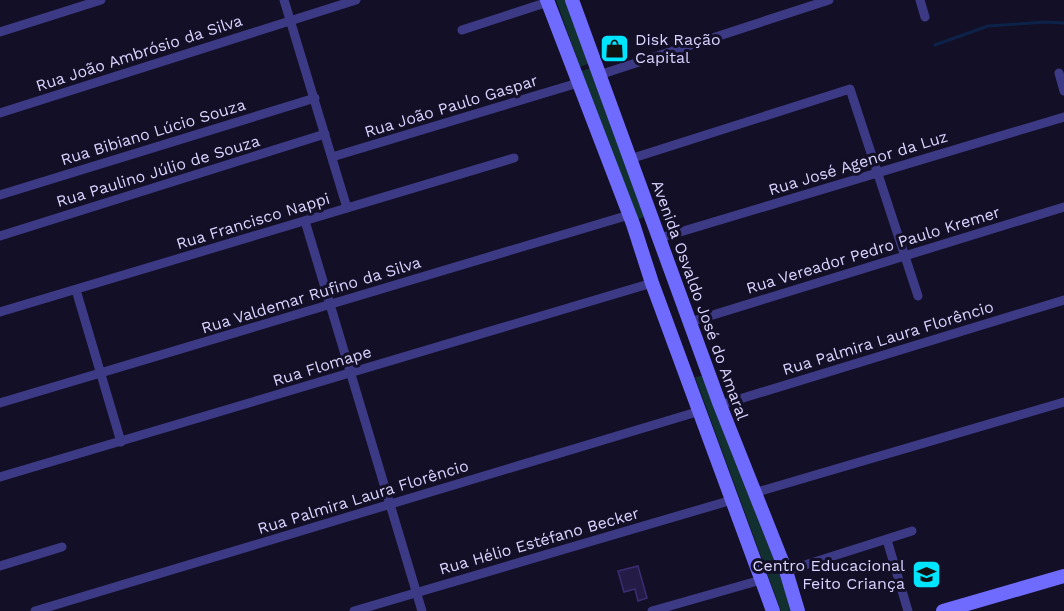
<svg xmlns="http://www.w3.org/2000/svg" width="1064" height="611" viewBox="0 0 1064 611" font-family="'Work Sans',sans-serif">
	<rect width="100%" height="100%" fill="#130f26"/>
	<g fill="#12302f">
		<path d="M556,0H567L590,63L580,67Z"/>
		<path d="M592,68L647,216L636,220L580,71Z"/>
		<path d="M706,375L793,611H781L695,377Z"/>
	</g>
	<g fill="none" stroke-linecap="round" stroke-linejoin="round">
		<path stroke="#0c2248" stroke-width="3" d="M935,45L988,26L1046,22L1064,23"/>
	</g>
	<path fill="#241b47" stroke="#3b2d73" stroke-width="1.5" d="M638,566L647,598L638,601L635,589L624,592L618,571Z"/>
	<g fill="none" stroke-linecap="round" stroke-linejoin="round">
		<g stroke="#3d3a85" stroke-width="9">
			<path d="M284,0L347,208"/>
			<path d="M920,0L925,17"/>
			<path d="M462,30L548,2"/>
			<path d="M0,32L101,0"/>
			<path d="M1059,73L1064,91"/>
			<path d="M599,75L829,0"/>
			<path d="M0,113L356,0"/>
			<path d="M332,157L578,83"/>
			<path d="M630,159L850,89L918,296"/>
			<path d="M0,195L315,98"/>
			<path d="M305,221L422,611"/>
			<path d="M0,236L325,134"/>
			<path d="M660,238L1064,117"/>
			<path d="M76,290L121,442"/>
			<path d="M0,312L514,158"/>
			<path d="M690,322L1064,207"/>
			<path d="M0,403L629,215"/>
			<path d="M720,405L1064,300"/>
			<path d="M0,477L652,283"/>
			<path d="M754,493L1064,402"/>
			<path d="M887,540L908,611"/>
			<path d="M0,566L62,547"/>
			<path d="M786,571L912,531"/>
			<path d="M35,611L700,411"/>
			<path d="M354,611L732,500"/>
			<path d="M652,611L761,580"/>
		</g>
		<g stroke="#6f6bff" stroke-width="14">
			<path d="M547,0L633,224L652,283L773,611"/>
			<path d="M572,0L720,405L786,571L798,611"/>
			<path d="M943,611L1064,576"/>
		</g>
	</g>
	<defs>
		<symbol id="shop-square" viewBox="-11 -11 22 22"><rect x="-9" y="-9" width="18" height="18" rx="4" fill="#00e5ff" stroke="#130f26"/><path d="M-5-2.5h2.3a2.7 3.5 0 0 1 5.4 0H5L5.5 6h-11ZM-1.5-2.5h3a1.5 2.3 0 0 0-3 0Z" fill="#111"/></symbol>
		<symbol id="school-square" viewBox="-11 -11 22 22"><rect x="-9" y="-9" width="18" height="18" rx="4" fill="#00e5ff" stroke="#130f26"/><path d="M0-5L7-2L0 1L-7-2ZM-4 1L0 2.5L4 1V4Q0 6-4 4Z" fill="#111"/></symbol>
	</defs>
	<g fill-rule="evenodd">
		<use href="#shop-square" x="598" y="32" width="33" height="33"/>
		<use href="#school-square" x="910" y="558" width="33" height="33"/>
	</g>
	<g text-anchor="middle" dominant-baseline="central" stroke-width="6" stroke-linejoin="round" paint-order="stroke">
		<g font-size="16" fill="#d9d4ff" stroke="#130f26" text-anchor="start">
			<text x="635" y="39">Disk Ração<tspan x="635" dy="18">Capital</tspan></text>
			<text x="905" y="565" text-anchor="end">Centro Educacional<tspan x="905" dy="18">Feito Criança</tspan></text>
		</g>
		<g font-size="16" fill="#d9d4ff" stroke="#130f26">
			<text transform="translate(139 53) rotate(-18)">Rua João Ambrósio da Silva</text>
			<text transform="translate(451 106) rotate(-17)">Rua João Paulo Gaspar</text>
			<text transform="translate(153 132) rotate(-17)">Rua Bibiano Lúcio Souza</text>
			<text transform="translate(858 163) rotate(-17)">Rua José Agenor da Luz</text>
			<text transform="translate(158 171) rotate(-17)">Rua Paulino Júlio de Souza</text>
			<text transform="translate(253 221) rotate(-17)">Rua Francisco Nappi</text>
			<text transform="translate(873 250) rotate(-17)">Rua Vereador Pedro Paulo Kremer</text>
			<text transform="translate(311 295) rotate(-17)">Rua Valdemar Rufino da Silva</text>
			<text transform="translate(700 300) rotate(70)">Avenida Osvaldo José do Amaral</text>
			<text transform="translate(888 338) rotate(-17)">Rua Palmira Laura Florêncio</text>
			<text transform="translate(322 366) rotate(-17)">Rua Flomape</text>
			<text transform="translate(363 497) rotate(-17)">Rua Palmira Laura Florêncio</text>
			<text transform="translate(539 541) rotate(-16)">Rua Hélio Estéfano Becker</text>
		</g>
	</g>
</svg>
